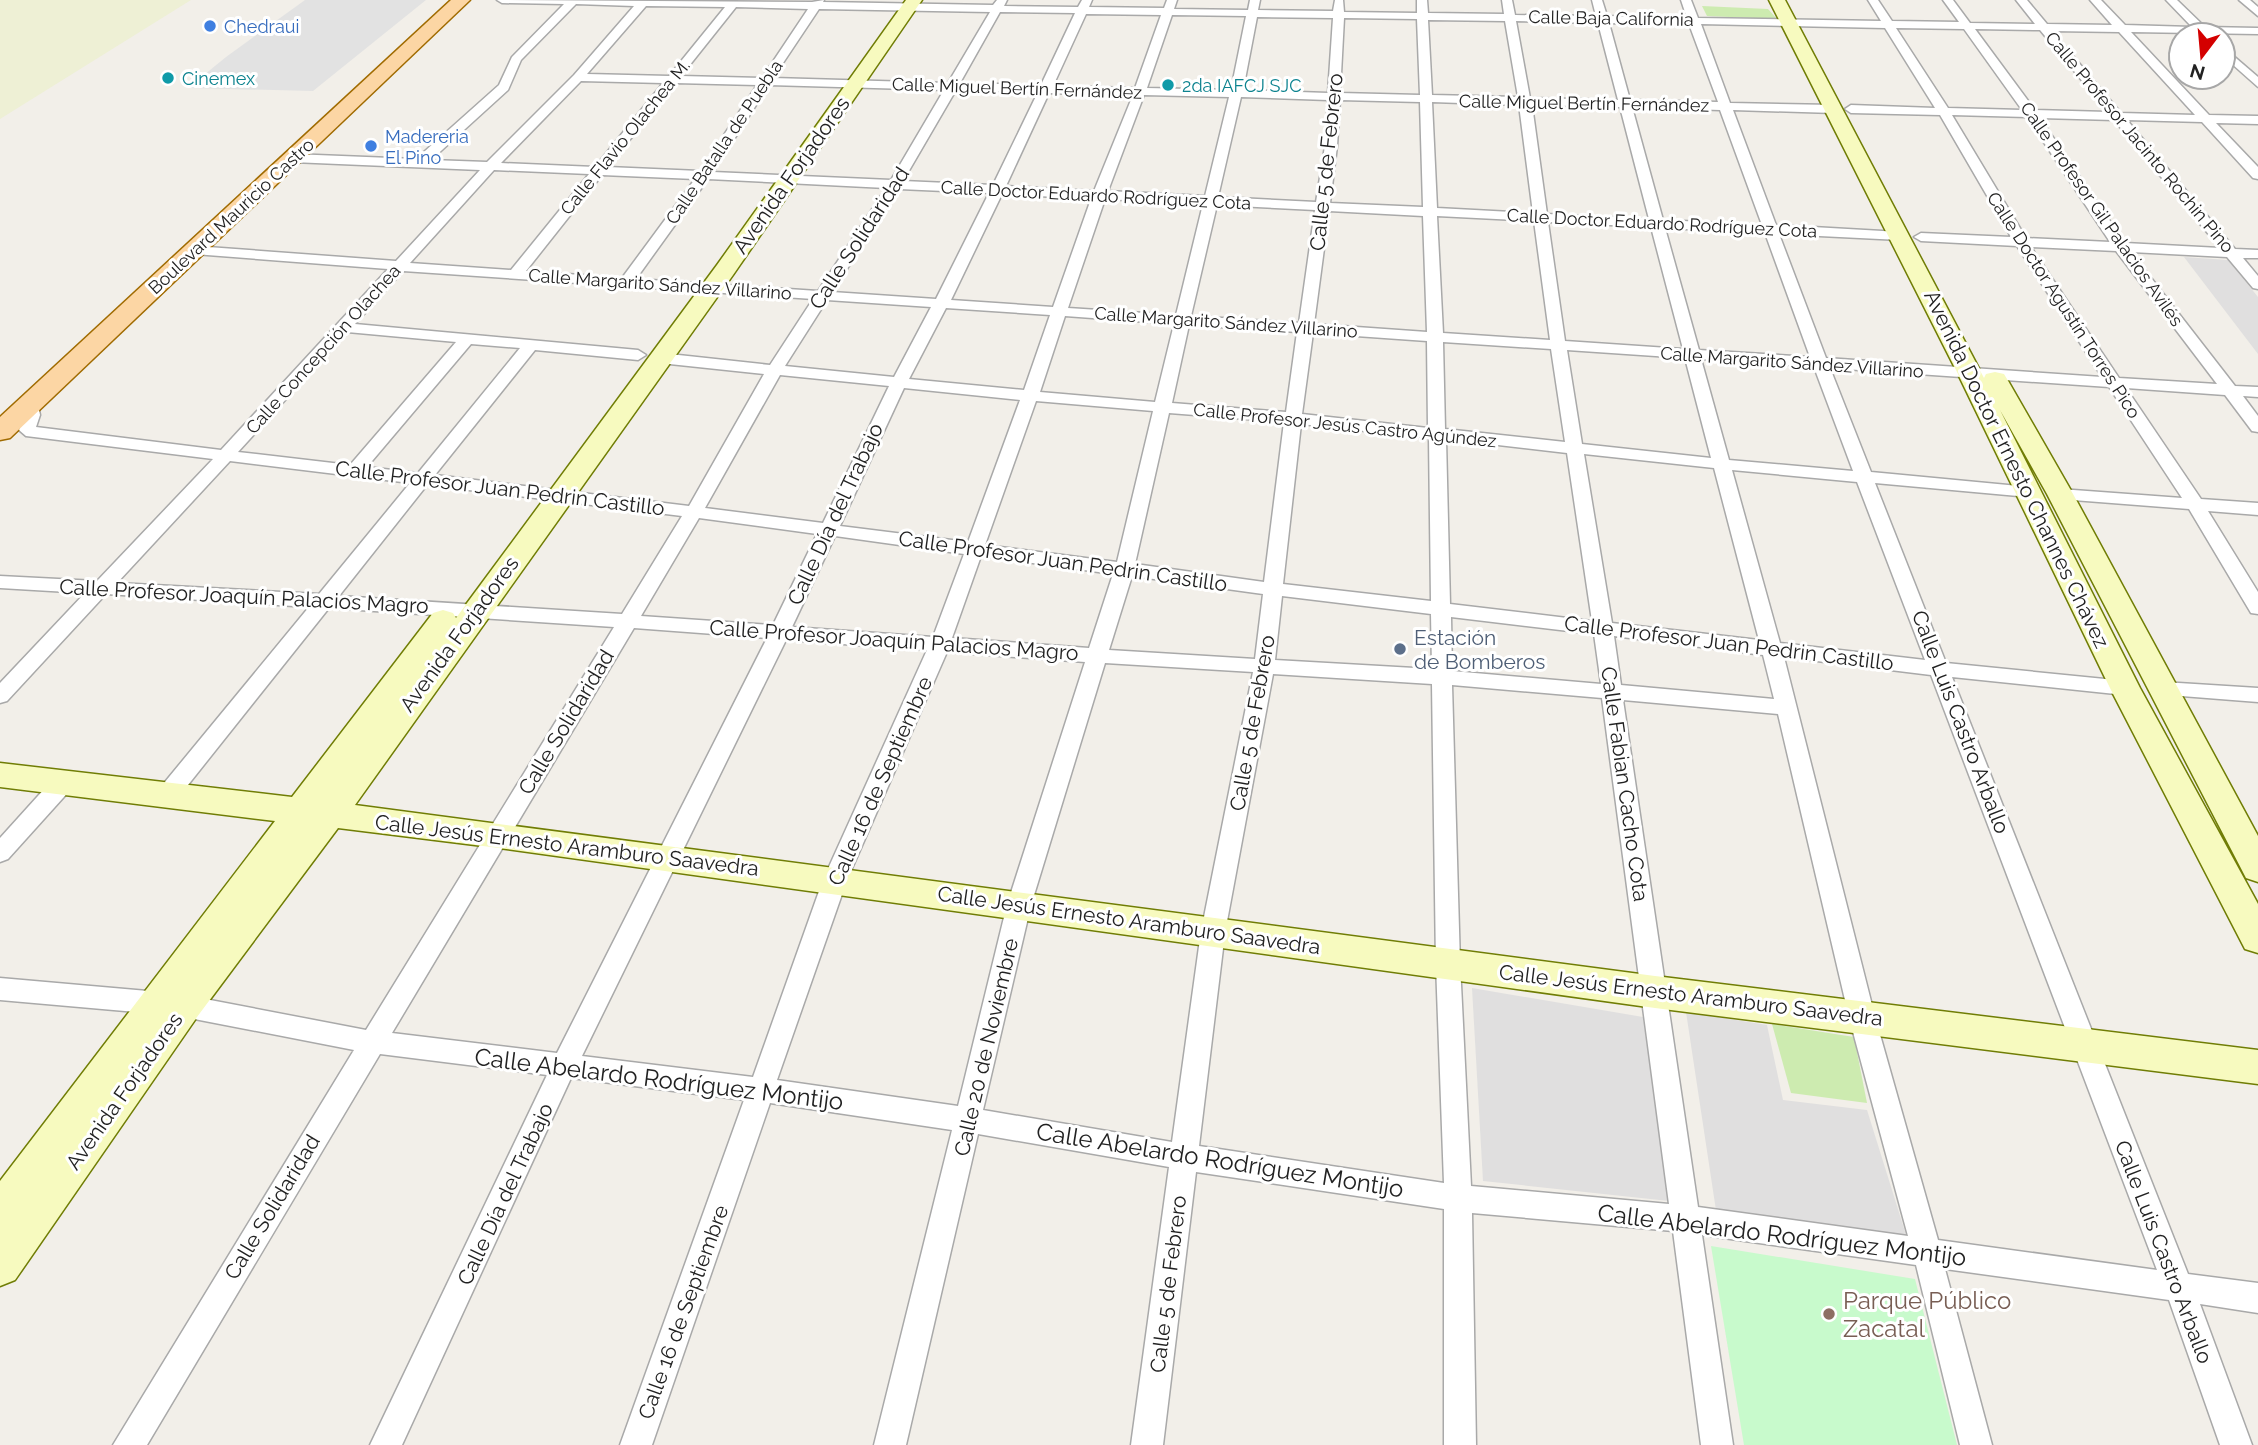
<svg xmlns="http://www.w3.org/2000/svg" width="2258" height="1445" viewBox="0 0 2258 1445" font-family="Raleway,sans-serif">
	<rect width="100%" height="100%" fill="#f2efe9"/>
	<g fill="#e0dfdf">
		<path d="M2184,257L2228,260L2258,297V354Z"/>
		<path d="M1472,988L1643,1017L1669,1201L1483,1181Z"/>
		<path d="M1686,1012L1767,1025L1783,1100L1867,1110L1907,1238L1717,1217Z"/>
	</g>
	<path fill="#eef0d5" d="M0,0H191L0,119Z"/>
	<g fill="#cdebb0">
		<path d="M1702,6L1768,9L1777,19L1707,16Z"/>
		<path d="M1772,1024L1854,1037L1867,1103L1791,1093Z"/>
	</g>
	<path fill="#c8facc" d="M1711,1246L1915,1279L1957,1445H1744Z"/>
	<path fill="#e2e2e2" d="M305,0H426L313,91L188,88L226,57Z"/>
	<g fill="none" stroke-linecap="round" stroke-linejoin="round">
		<defs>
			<g id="street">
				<path d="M497,0L812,2L824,0L823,2L993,5L997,0H1007L1004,6L1078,7L1082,0H1092L1089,7L1164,8L1167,0H1177L1174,9L1248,10L1250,0H1260L1258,10L1333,11L1335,0H1343L1344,12L1417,13V0H1427L1428,13L1504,14L1502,0H1512L1515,15L1596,16L1592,0H1602L1607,16L1687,18L1681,0H1691L1698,18L1881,21L1868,0H1878L1892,21L1959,22L1943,0H1953L1970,23L2035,24L2016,0H2027L2047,24L2112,25L2090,0H2101L2125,25L2192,27L2166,0H2177L2205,27L2258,28V34L2131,32L2209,115L2258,116V124L2216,123L2258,167V179L2253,178L2202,122L2127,120L2235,249L2258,250V258H2243L2258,276V289L2253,288L2227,257L2131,252L2235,386L2258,387V397L2243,396L2258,416V432L2252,431L2225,395L2126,388L2201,499L2258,503V515L2208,511L2258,592V614L2251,613L2189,509L2060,499L2051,494L2060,489L2182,498L2109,387L1830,368L1871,472L2029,487L2038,492L2029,497L1875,483L1946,663L2125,681L2132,683L2135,688L2132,693L2125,695L1952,677L2188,1274L2258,1283V1313L2200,1304L2252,1445H2220L2169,1300L1945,1269L1992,1445H1960L1916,1265L1702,1235L1733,1445H1701L1673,1231L1472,1213L1476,1445H1444V1209L1196,1172L1163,1445H1131L1169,1167L978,1134L906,1445H874L952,1130L770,1103L652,1445H620L744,1100L571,1078L402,1445H370L547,1075L380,1054L147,1445H113L354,1050L184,1017L175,1014L171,1006L175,998L184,995L366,1030L614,627L329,608L176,800L168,802L160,800L157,794L160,788L309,607L106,594L7,701L0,703V683L85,593L0,588V576L97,581L213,459L26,436L19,430L24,415L22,405L30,400L38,405L40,415L36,427L221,450L388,269L194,254L187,250L194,246L396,261L480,170L292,162L286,158L292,154L416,159L499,85L512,57L564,4L502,3ZM576,4L634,6L574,75L487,162L431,160L508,90L521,60ZM646,6L725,7L669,76L587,74ZM736,7L808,9L762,78L681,76ZM819,9L990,12L948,83L773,78ZM1000,12L1075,13L1041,85L960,83ZM1086,14L1161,15L1135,88L1053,86ZM1172,15L1246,16L1231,90L1147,88ZM1257,17L1333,18L1328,93L1243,90ZM1344,18L1417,19L1420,95L1340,93ZM1428,20L1505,21L1518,97L1432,95ZM1516,21L1598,23L1618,100L1530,98ZM1609,23L1689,24L1718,102L1630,100ZM1701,24L1885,28L1935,108L1851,105L1845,109L1851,113L1940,115L2011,237L1921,233L1914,237L1921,241L2017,246L2102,377L1826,358L1779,234L1900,240L1907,236L1900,232L1776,225L1733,110L1834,113L1840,109L1834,105L1730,103ZM1896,28L1964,29L2022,110L1948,108ZM1975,29L2040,30L2108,112L2035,110ZM2052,31L2119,32L2195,115L2121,113ZM581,81L663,83L595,167L501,163ZM675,83L757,85L700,171L608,167ZM769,85L944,90L891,180L713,172ZM956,90L1038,92L993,185L903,181ZM1049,93L1133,95L1094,191L1006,186ZM1144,95L1229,97L1205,196L1108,191ZM1241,97L1328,100L1325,146L1316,202L1218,197ZM1340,100L1420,102L1423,207L1330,203L1337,146ZM1432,102L1519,105L1533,213L1437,208ZM1532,105L1620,107L1649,219L1547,214ZM1632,107L1720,110L1762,225L1663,220ZM1952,115L2027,117L2110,242L2026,238ZM2040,118L2114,120L2220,248L2125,243ZM494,170L589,174L511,270L410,263ZM602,175L695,179L622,278L526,271ZM708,179L886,188L818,291L636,279ZM899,189L989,193L936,299L832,292ZM1002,194L1091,199L1053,307L951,300ZM1105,199L1203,204L1176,315L1068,308ZM1217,205L1315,210L1299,323L1191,316ZM1329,211L1423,216L1427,332L1314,324ZM1437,216L1534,221L1550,340L1443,333ZM1548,222L1651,227L1683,349L1565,341ZM1665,228L1765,233L1810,357L1699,350ZM2031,247L2116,251L2217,384L2119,378ZM403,271L813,299L770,365L660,353L652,358L660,363L764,374L689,506L435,475L535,350L638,360L646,355L638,350L355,324ZM827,300L931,307L894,377L785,366ZM946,308L1050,315L1024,390L909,379ZM1065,316L1174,324L1155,402L1040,392ZM1189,325L1297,332L1286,412L1172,403ZM347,332L456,342L350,465L238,452ZM1313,333L1427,341L1428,428L1302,414ZM1443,342L1551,349L1565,442L1445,429ZM471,344L520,348L418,473L367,467ZM1567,350L1685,358L1711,458L1582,444ZM1701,359L1814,367L1853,471L1729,460ZM780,375L889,386L823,523L705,508ZM904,388L1020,400L968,542L840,526ZM1036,401L1153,411L1117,562L985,545ZM1169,413L1284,422L1264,582L1135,564ZM1301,424L1429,438L1431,601L1283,584ZM1446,439L1567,453L1592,621L1450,604ZM1584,454L1714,468L1759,640L1612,623ZM230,461L410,483L319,594L117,583ZM1732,470L1857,482L1925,660L1780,643ZM427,485L682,516L622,614L339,596ZM699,518L817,534L773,625L641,616ZM835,536L964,554L933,637L792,627ZM981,556L1113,574L1089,648L952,638ZM1132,576L1263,594L1255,659L1109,650ZM1282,596L1431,614L1432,669L1275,660ZM1451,617L1594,634L1601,684L1452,671ZM634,628L767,638L557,1053L392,1033ZM1614,636L1763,655L1774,699L1621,685ZM786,640L927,650L823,880L753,1077L582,1056ZM947,652L1085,662L1007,905L958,1106L777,1080L847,880ZM1784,657L1931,675L2157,1270L1938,1240L1875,1017ZM1105,663L1253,672L1201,932L1172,1142L983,1110L1031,905ZM1273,674L1432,684L1436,964L1444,1183L1199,1146L1225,932ZM1452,685L1602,698L1669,1204L1471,1186L1460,964ZM1623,700L1778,714L1849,1017L1908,1236L1698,1207Z"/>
				<path d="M2239,0H2250L2258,7V16Z"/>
				<path d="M2223,47L2258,77V87L2223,56Z"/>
				<path d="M2163,682L2258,688V702L2156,694L2153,689L2156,684Z"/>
				<path d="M64,774L72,776L75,782L72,788L8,859L0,862V838L56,776Z"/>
				<path d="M0,978L159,992L168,995L172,1003L168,1011L159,1014L0,1000Z"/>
			</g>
			<g id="secondary">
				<path d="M906,0H922L733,275L355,805L1655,976L2258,1050V1084L1655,1008L499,848L338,828L197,1017L15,1280L0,1286V1181L275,821L0,787V763L292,797L433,613L443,610L453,613L456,618L717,265Z"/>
				<path d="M1769,0H1785L1984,378L1986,374L1995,372L2004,374L2007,379L2073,494L2258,836V882L2246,878L2047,494L2000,410L2140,688L2258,904V953L2245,949L2110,688L1958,374Z"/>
			</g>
			<path id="primary" d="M451,0H470L10,438L0,440V417Z"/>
		</defs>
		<use href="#street" stroke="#a9a9a9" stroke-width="3"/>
		<use href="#secondary" stroke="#707d05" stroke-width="3"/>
		<use href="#primary" stroke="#a06b00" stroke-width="3"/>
		<use href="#street" fill="#fff" fill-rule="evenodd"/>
		<use href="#secondary" fill="#f7fabf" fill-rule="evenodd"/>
		<use href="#primary" fill="#fcd6a4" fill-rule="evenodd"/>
	</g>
	<g fill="#3f7fe0" stroke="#fff" stroke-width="2.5">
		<circle cx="210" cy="26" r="7"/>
		<circle cx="371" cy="146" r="7"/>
	</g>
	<g fill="#0f9aa8" stroke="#fff" stroke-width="2.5">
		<circle cx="168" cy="78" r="7"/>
		<circle cx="1168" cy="85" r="7"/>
	</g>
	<circle fill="#5c6f8a" stroke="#fff" stroke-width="2.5" cx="1400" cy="649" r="7"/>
	<circle fill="#8d6e63" stroke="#fff" stroke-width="2.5" cx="1829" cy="1314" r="7"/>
	<g text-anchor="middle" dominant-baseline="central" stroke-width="6" stroke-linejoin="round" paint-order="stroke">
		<g font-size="18" fill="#222" stroke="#fff">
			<text transform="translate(1611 18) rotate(1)">Calle Baja California</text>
			<text transform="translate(1017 88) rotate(2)">Calle Miguel Bertín Fernández</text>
			<text transform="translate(1584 103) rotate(1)">Calle Miguel Bertín Fernández</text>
			<text transform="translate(625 137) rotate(-51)">Calle Flavio Olachea M.</text>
			<text transform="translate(724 142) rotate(-56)">Calle Batalla de Puebla</text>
			<text transform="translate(2140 142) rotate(50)">Calle Profesor Jacinto Rochin Pino</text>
			<text transform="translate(1096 195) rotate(3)">Calle Doctor Eduardo Rodríguez Cota</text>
			<text transform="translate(2102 214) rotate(55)">Calle Profesor Gil Palacios Avilés</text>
			<text transform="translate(231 216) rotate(-43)">Boulevard Mauricio Castro</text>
			<text transform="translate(1662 223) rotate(3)">Calle Doctor Eduardo Rodríguez Cota</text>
			<text transform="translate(660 284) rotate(4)">Calle Margarito Sández Villarino</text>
			<text transform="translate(2064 305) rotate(57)">Calle Doctor Agustín Torres Pico</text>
			<text transform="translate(1226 322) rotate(4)">Calle Margarito Sández Villarino</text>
			<text transform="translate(323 349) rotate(-48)">Calle Concepción Olachea</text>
			<text transform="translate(1792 362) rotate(4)">Calle Margarito Sández Villarino</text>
			<text transform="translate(1345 425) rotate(6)">Calle Profesor Jesús Castro Agúndez</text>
		</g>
		<g font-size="18" fill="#366cbe" stroke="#fff" text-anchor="start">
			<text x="224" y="26">Chedraui</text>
			<text x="385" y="136">Madereria<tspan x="385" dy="21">El Pino</tspan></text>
		</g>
		<g font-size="18" fill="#0d838f" stroke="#fff" text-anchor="start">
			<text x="182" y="78">Cinemex</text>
			<text x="1182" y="85">2da IAFCJ SJC</text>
		</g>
		<g font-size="21" fill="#222" stroke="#fff">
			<text transform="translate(1326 162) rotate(-84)">Calle 5 de Febrero</text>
			<text transform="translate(791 175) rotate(-55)">Avenida Forjadores</text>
			<text transform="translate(859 238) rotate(-57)">Calle Solidaridad</text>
			<text transform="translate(2017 469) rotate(64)">Avenida Doctor Ernesto Channes Chávez</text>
			<text transform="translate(500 488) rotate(7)">Calle Profesor Juan Pedrin Castillo</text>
			<text transform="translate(835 514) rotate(-65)">Calle Día del Trabajo</text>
			<text transform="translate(1063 561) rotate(8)">Calle Profesor Juan Pedrin Castillo</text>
			<text transform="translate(244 596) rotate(3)">Calle Profesor Joaquín Palacios Magro</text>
			<text transform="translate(459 634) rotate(-54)">Avenida Forjadores</text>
			<text transform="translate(894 640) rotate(4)">Calle Profesor Joaquín Palacios Magro</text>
			<text transform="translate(1729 643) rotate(7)">Calle Profesor Juan Pedrin Castillo</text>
			<text transform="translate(566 722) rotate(-59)">Calle Solidaridad</text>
			<text transform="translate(1961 722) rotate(69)">Calle Luis Castro Arballo</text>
			<text transform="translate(1252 723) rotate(-80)">Calle 5 de Febrero</text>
			<text transform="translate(880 781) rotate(-66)">Calle 16 de Septiembre</text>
			<text transform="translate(1625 784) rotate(82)">Calle Fabian Cacho Cota</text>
			<text transform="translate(567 845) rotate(7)">Calle Jesús Ernesto Aramburo Saavedra</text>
			<text transform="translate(1129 920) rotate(8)">Calle Jesús Ernesto Aramburo Saavedra</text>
			<text transform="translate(1691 995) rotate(7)">Calle Jesús Ernesto Aramburo Saavedra</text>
			<text transform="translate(986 1047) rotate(-77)">Calle 20 de Noviembre</text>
			<text transform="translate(124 1091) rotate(-55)">Avenida Forjadores</text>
			<text transform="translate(505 1194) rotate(-65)">Calle Día del Trabajo</text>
			<text transform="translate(272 1207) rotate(-59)">Calle Solidaridad</text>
			<text transform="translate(2164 1252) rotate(69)">Calle Luis Castro Arballo</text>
			<text transform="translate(1168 1284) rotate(-83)">Calle 5 de Febrero</text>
			<text transform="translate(683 1312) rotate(-70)">Calle 16 de Septiembre</text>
		</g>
		<g font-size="21" fill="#4e5e75" stroke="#fff" text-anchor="start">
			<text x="1414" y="637">Estación<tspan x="1414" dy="24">de Bomberos</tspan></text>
		</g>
		<g font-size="24" fill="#222" stroke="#fff">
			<text transform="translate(659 1079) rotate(7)">Calle Abelardo Rodríguez Montijo</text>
			<text transform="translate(1220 1160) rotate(9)">Calle Abelardo Rodríguez Montijo</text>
			<text transform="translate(1782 1235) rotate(7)">Calle Abelardo Rodríguez Montijo</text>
		</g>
		<g font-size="24" fill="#785e54" stroke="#fff" text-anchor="start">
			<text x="1843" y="1300">Parque Público<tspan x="1843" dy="28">Zacatal</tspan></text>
		</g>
	</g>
	<g transform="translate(2202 56) rotate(196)"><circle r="33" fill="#ffffff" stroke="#a7a7a7" stroke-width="2"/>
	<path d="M0-5L12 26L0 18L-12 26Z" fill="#d40000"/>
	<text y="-10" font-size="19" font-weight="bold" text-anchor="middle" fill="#222222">N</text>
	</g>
</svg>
